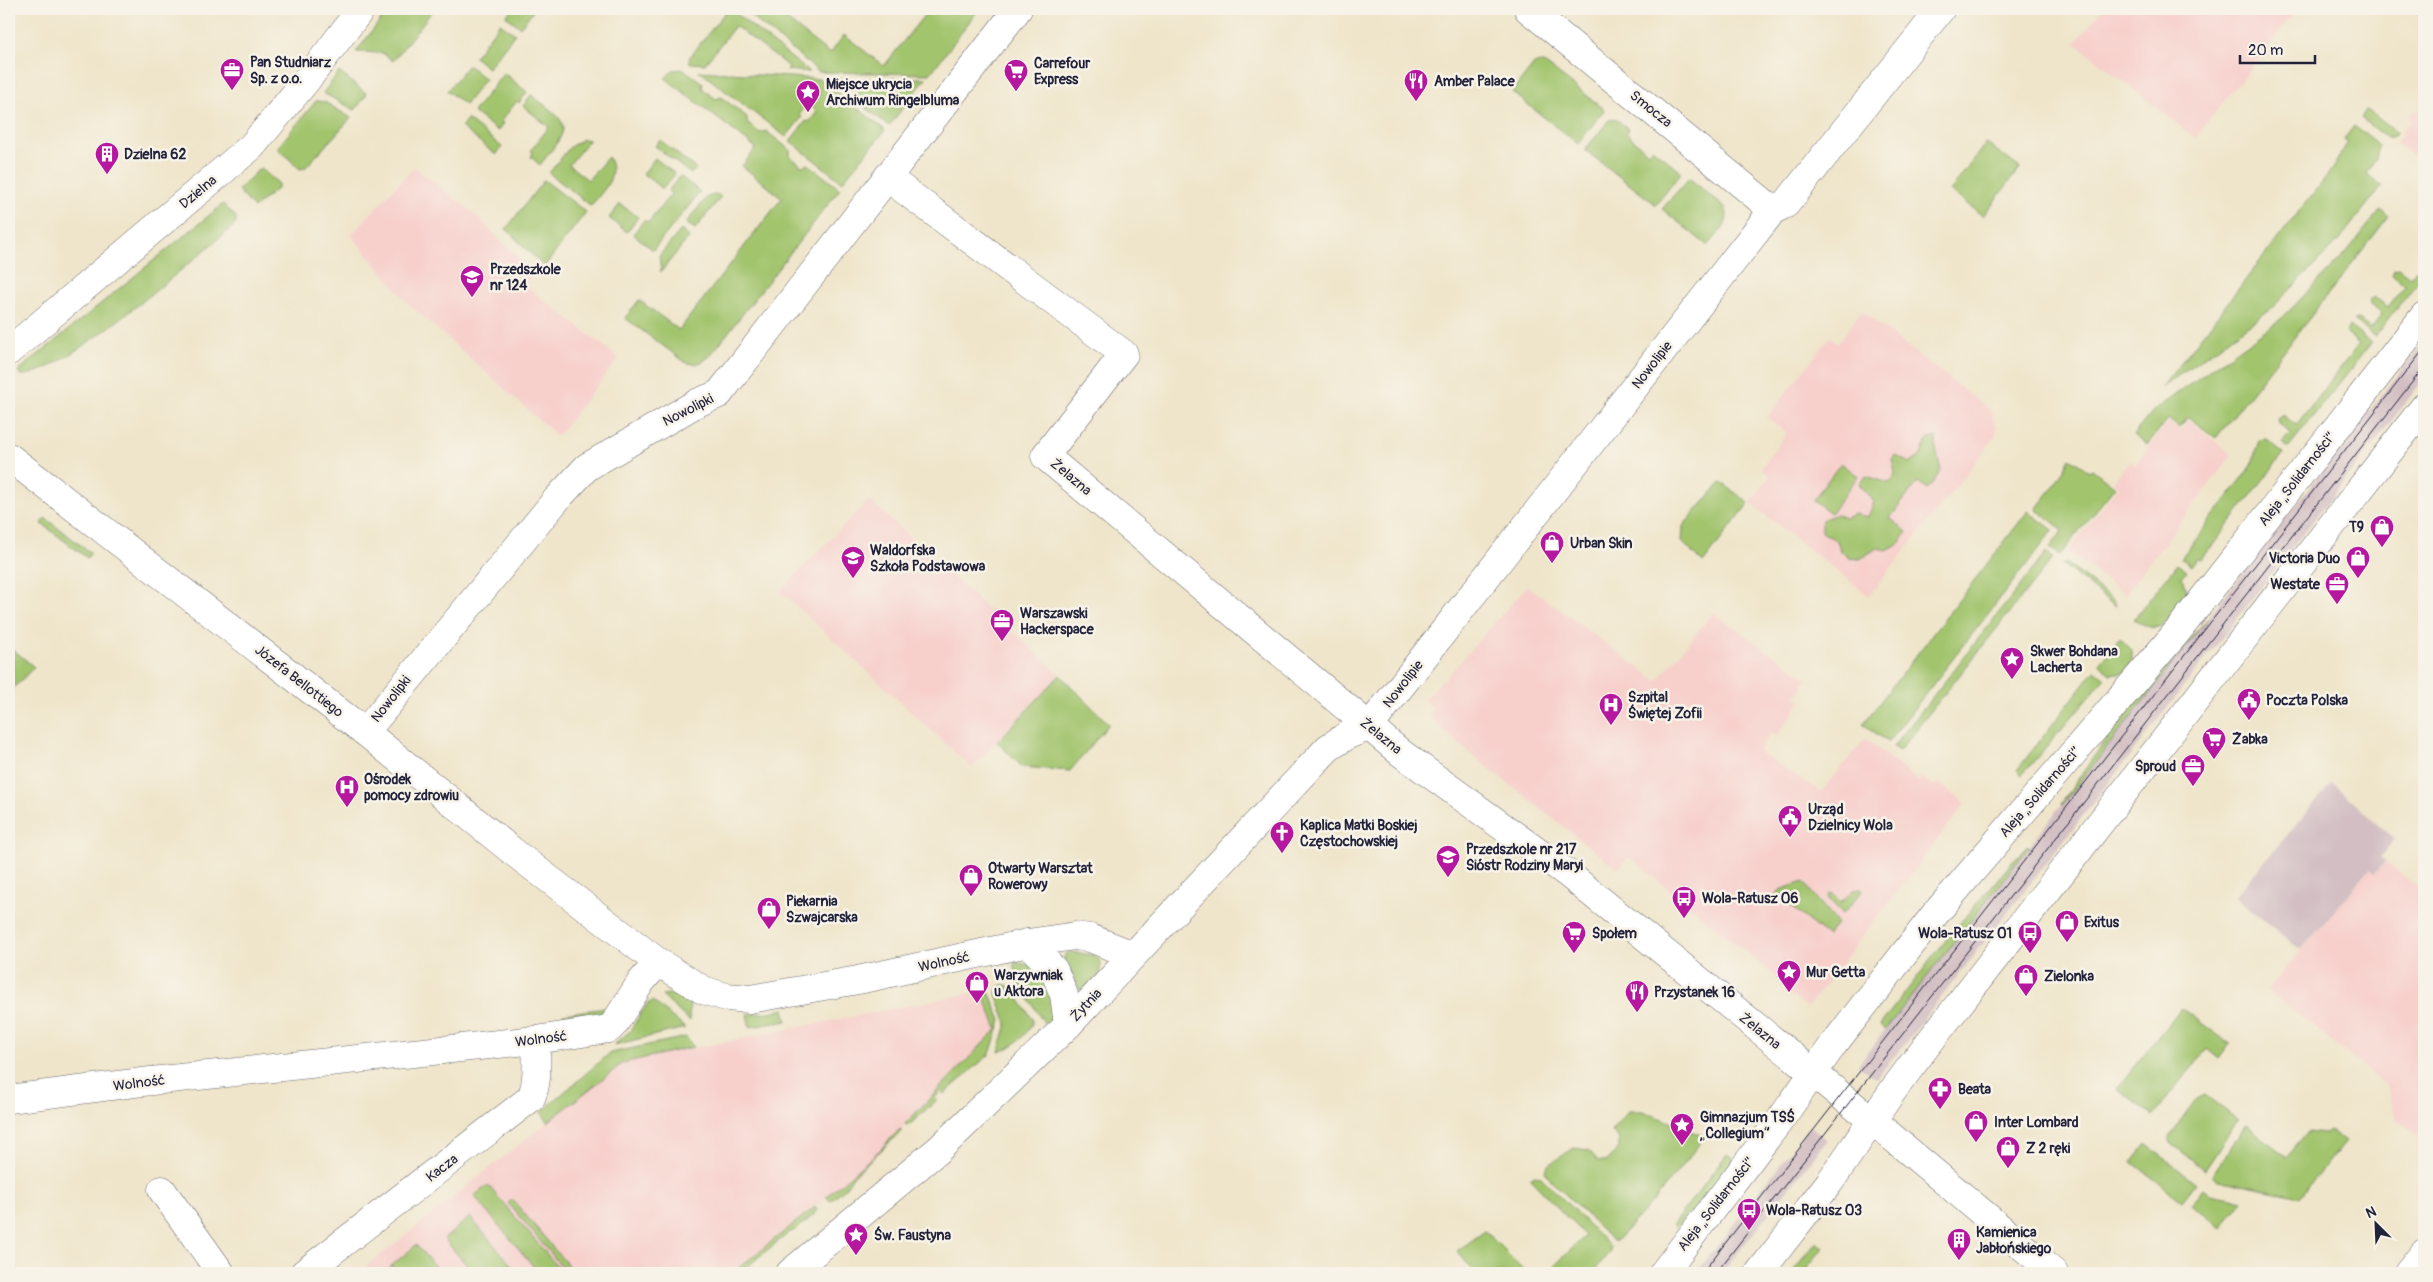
<svg xmlns="http://www.w3.org/2000/svg" width="2433" height="1282" viewBox="0 0 2433 1282" font-family="Pangolin,sans-serif">
	<rect width="100%" height="100%" fill="#f7f3e8"/>
	<filter id="ink" filterUnits="userSpaceOnUse"><feTurbulence type="fractalNoise" baseFrequency=".02" numOctaves="2"/><feDisplacementMap in="SourceGraphic" scale="10" xChannelSelector="R" yChannelSelector="G"/><feConvolveMatrix kernelMatrix="1 2 1 2 8 2 1 2 1" color-interpolation-filters="sRGB"/></filter>
	<filter id="wash" filterUnits="userSpaceOnUse"><feTurbulence type="fractalNoise" baseFrequency=".0096" numOctaves="4" result="noise"/><feDisplacementMap in="SourceGraphic" scale="20" xChannelSelector="R" yChannelSelector="G"/><feGaussianBlur stdDeviation="1.12" result="paint"/><feColorMatrix in="noise" values="0 0 0 0 0 0 0 0 0 0 0 0 0 0 0 0 0 1.4 0 .05"/><feComposite in="paint" operator="in"/></filter>
	<g filter="url(#wash)">
		<rect width="100%" height="100%" fill="#efe5ca"/>
		<g fill="#f7d0cc">
			<path d="M2102,9H2297L2195,138L2075,43Z"/>
			<path d="M2424,107V150L2419,146L2411,155L2396,143L2404,132L2402,130L2412,120L2408,116L2414,109L2420,112Z"/>
			<path d="M414,167L473,213L534,274L523,284L619,358L557,436L409,304L351,235Z"/>
			<path d="M1861,311L1990,410L1997,428L1995,437L1869,596L1750,503L1770,476L1761,468L1787,433L1767,417L1830,337L1838,343Z"/>
			<path d="M2188,420L2232,455L2125,594L2068,551L2118,487L2113,482L2130,460L2135,465L2168,422L2180,431Z"/>
			<path d="M869,500L1060,675L972,768L780,591Z"/>
			<path d="M1527,586L1657,681L1713,613L1808,679L1795,697L1801,701L1776,737L1770,733L1758,751L1821,792L1865,739L1918,781L1922,777L1934,786L1937,782L1966,803L1807,1008L1780,986L1783,982L1629,857L1618,869L1469,753L1432,720L1430,715L1433,708L1424,700L1442,679L1444,680Z"/>
			<path d="M2385,861L2424,891V1141L2395,1117L2387,1086L2267,990L2370,869L2375,873Z"/>
			<path d="M982,991L998,1029L879,1151L815,1207L732,1273H358L623,1062Z"/>
		</g>
		<g fill="#d2bec3">
			<path d="M2424,341V379L1907,1041L1876,1078L1873,1077L1858,1065Z"/>
			<path d="M2332,783L2395,839L2380,857L2385,861L2375,873L2370,869L2301,950L2234,897Z"/>
			<path d="M1810,1126L1827,1140L1722,1273H1696Z"/>
		</g>
		<g fill="#a2c46d" stroke="#627354">
			<path d="M389,9H434L393,61L383,53L356,52Z"/>
			<path d="M512,9H535L520,27L506,16Z"/>
			<path d="M742,9H773L830,54L844,35L884,66L929,9H979L930,74L819,72Z"/>
			<path d="M725,12H734L809,72L787,70L789,67L735,26L705,64L690,63L689,58Z"/>
			<path d="M500,23L515,34L488,68L474,57Z"/>
			<path d="M1540,62L1547,65L1603,108L1604,110L1578,144L1512,92L1534,64Z"/>
			<path d="M468,65L485,79L465,105L447,91Z"/>
			<path d="M683,69L703,83L702,88L716,99L721,97L747,117V123L760,133L766,131L790,150V156L802,166L808,164L840,189L710,356C702,363 695,366 685,362L625,318L639,300L679,330L782,198L742,166L756,148L665,78L673,70Z"/>
			<path d="M699,71L820,79L884,129V132L842,182L790,141L806,121L809,122L817,112L808,104L799,115L802,117L786,137Z"/>
			<path d="M339,72L367,94L355,110L323,93Z"/>
			<path d="M504,73L527,92L519,103L517,101L501,121L503,123L498,131L473,112Z"/>
			<path d="M926,78L889,126L857,101L858,96L845,85L841,88L829,79Z"/>
			<path d="M531,95C572,125 572,125 540,165L531,157L533,153L531,150L549,127L523,106Z"/>
			<path d="M316,101L325,102L351,118L305,168L300,169L277,148Z"/>
			<path d="M2367,110L2396,132L2394,136L2386,138L2361,118Z"/>
			<path d="M1615,118L1628,129L1626,133L1648,153L1652,148L1680,171V174L1656,205L1585,150L1609,120Z"/>
			<path d="M467,119L502,147L496,155L461,127Z"/>
			<path d="M2354,126L2379,145L2376,158L2367,174L2382,186L2336,244L2272,308L2161,388L2332,169L2348,142L2344,139Z"/>
			<path d="M583,139L589,140L569,165L588,180L608,157C620,177 602,191 591,206L549,173L570,147Z"/>
			<path d="M660,140L696,169L691,174L655,146Z"/>
			<path d="M1986,143L2020,168L1983,216L1950,191Z"/>
			<path d="M655,158L675,174L663,189L643,174Z"/>
			<path d="M260,168L278,183V188L254,208L238,190Z"/>
			<path d="M680,176L700,192L653,250L633,234L644,220L648,223L671,194L668,191Z"/>
			<path d="M1689,178L1724,207C1734,221 1716,235 1708,246L1662,209Z"/>
			<path d="M544,180L586,212L544,267L506,229Z"/>
			<path d="M717,194L721,197L695,229L686,223L707,197Z"/>
			<path d="M223,204L236,217V224C200,253 59,379 21,375L18,371Z"/>
			<path d="M620,204L638,217L627,232L609,218Z"/>
			<path d="M2381,209L2389,216L2216,438L2188,417L2179,428L2168,419L2147,445L2133,435L2154,410L2282,318L2346,253Z"/>
			<path d="M681,230L689,237L661,272L659,256Z"/>
			<path d="M2424,260V274L2375,337L2354,321L2359,320L2371,329L2382,314L2370,305L2369,300L2374,297L2388,307L2405,285L2392,274L2394,269L2399,268L2411,277Z"/>
			<path d="M2349,326L2371,343L2288,448L2282,443L2290,433L2278,423L2277,419L2283,415L2296,425L2359,344L2346,333Z"/>
			<path d="M1936,437V449L1941,471L1928,489L1918,482L1890,518L1907,532L1901,542L1887,550L1877,548L1860,559L1849,558L1841,551L1837,541L1822,532V520L1836,514L1845,518L1855,514L1868,517L1874,502L1859,484L1866,476L1889,483C1898,475 1894,470 1892,459L1895,455L1909,463L1920,457L1927,440Z"/>
			<path d="M2266,439L2284,453L2202,559L2197,558L2191,566L2181,558L2251,467L2259,440Z"/>
			<path d="M2070,458L2089,471L2092,469L2115,487L2060,555L2050,548L2063,530L2036,509L2054,486Z"/>
			<path d="M1841,463L1858,476L1831,513L1813,500Z"/>
			<path d="M1721,482L1749,503L1703,563L1682,542L1683,526Z"/>
			<path d="M2028,511L2053,530L2052,532L1888,742L1863,724Z"/>
			<path d="M45,518L91,553L87,558L41,523Z"/>
			<path d="M2046,553L2053,558L1899,751L1893,747Z"/>
			<path d="M2066,563L2114,601L2116,607L2062,564Z"/>
			<path d="M2177,564L2187,571L2182,577L2187,595C2173,618 2162,640 2134,619Z"/>
			<path d="M2209,617L2062,805L2061,804L2113,729Z"/>
			<path d="M2120,638L2132,650V663L2125,672L2110,674L2099,664Z"/>
			<path d="M9,646L34,667L9,693Z"/>
			<path d="M2095,670L2105,678L2022,775L2017,770Z"/>
			<path d="M1060,675L1109,724L1070,771L1022,767L997,742Z"/>
			<path d="M2027,845L2029,847L1885,1030L1880,1025L1953,931Z"/>
			<path d="M1803,882L1837,923L1827,936L1776,895L1780,890Z"/>
			<path d="M1860,889L1863,890L1843,914L1828,898L1829,894L1832,893L1841,902L1853,890Z"/>
			<path d="M1071,952L1093,955L1101,961L1100,974L1084,990H1080L1064,959L1065,954Z"/>
			<path d="M1014,962L1030,965L1046,977L1054,1014L1047,1027L1018,982Z"/>
			<path d="M1006,985L1012,988L1033,1020C1031,1032 1011,1049 999,1052L1007,1023L996,994L1000,986Z"/>
			<path d="M982,991L989,992L1001,1020L990,1054L944,1094L941,1091L935,1098L937,1100L908,1126L905,1124L997,1029Z"/>
			<path d="M667,994L678,996L690,1002L689,1021L662,996Z"/>
			<path d="M653,1001L685,1028L614,1045L630,1031L647,1004Z"/>
			<path d="M613,1007L604,1018L565,1024L563,1014Z"/>
			<path d="M2181,1008L2230,1044L2219,1059L2207,1049L2153,1116L2117,1088Z"/>
			<path d="M784,1009L787,1021L750,1027L747,1014L764,1013Z"/>
			<path d="M686,1037L693,1047L623,1063L548,1122L541,1112L610,1053Z"/>
			<path d="M2205,1095L2238,1120L2205,1170L2171,1143L2169,1137L2197,1099Z"/>
			<path d="M1629,1111H1643L1705,1137L1652,1203L1617,1240H1612L1547,1176L1545,1170L1548,1165L1574,1148L1588,1150L1599,1161H1606L1619,1148V1139L1611,1131Z"/>
			<path d="M2246,1125L2287,1157L2309,1131L2325,1133L2329,1130L2345,1142L2300,1197L2218,1180L2212,1175Z"/>
			<path d="M900,1129L902,1131L854,1175L846,1187L830,1201L826,1197L879,1151Z"/>
			<path d="M2146,1144L2196,1183L2182,1201L2132,1162Z"/>
			<path d="M1727,1154L1734,1159L1704,1199L1676,1227L1673,1224Z"/>
			<path d="M1535,1175L1541,1177L1610,1246V1251L1593,1273H1547L1585,1236L1529,1178Z"/>
			<path d="M488,1185L563,1273H539L474,1196Z"/>
			<path d="M2203,1188L2210,1194L2242,1200L2221,1228L2191,1204Z"/>
			<path d="M512,1199L572,1270L567,1273L508,1203Z"/>
			<path d="M815,1207L818,1211L796,1230L790,1232L739,1273H732Z"/>
			<path d="M470,1217L514,1268L507,1273H474L444,1239Z"/>
			<path d="M1485,1231L1527,1273H1475L1457,1251Z"/>
			<path d="M1816,1242L1823,1248L1803,1273H1792Z"/>
			<path d="M416,1245L441,1273H383Z"/>
		</g>
	</g>
	<g filter="url(#ink)">
		<g fill="none" stroke-linecap="round" stroke-linejoin="round">
			<defs>
				<g id="minor">
					<path d="M1528,9L1773,210"/>
					<path d="M888,178L1124,354L1045,456L1401,753L1568,874L1886,1132L2054,1273"/>
					<path d="M9,351L252,146L306,81L361,9"/>
					<path d="M9,457L365,732L516,854L658,962L703,990L726,997L750,999L858,980L1028,943L1075,936L1090,938L1133,955"/>
					<path d="M365,732L557,499L587,467L697,403L719,394L1018,9"/>
					<path d="M1028,943L1054,970L1064,995L1068,1025"/>
					<path d="M9,1099L142,1082L536,1040L602,1030L609,1029L614,1024L641,982L658,962"/>
					<path d="M162,1190L221,1273"/>
					<path d="M304,1273L531,1098C539,1080 536,1059 536,1040"/>
					<path d="M790,1273L938,1150L1068,1025L1328,748L1348,735L1369,727L1773,210L1786,204L1941,9"/>
					<path d="M2408,1273L2424,1253"/>
				</g>
				<g id="major">
					<path d="M1663,1273L1778,1123L1833,1045L1936,913L2177,632L2424,316"/>
					<path d="M1759,1273L1829,1183L1894,1089L1924,1049L2424,407"/>
				</g>
			</defs>
			<use href="#minor" stroke="#6a666d" stroke-width="29"/>
			<use href="#major" stroke="#6a666d" stroke-width="29"/>
			<use href="#minor" stroke="#fff" stroke-width="28"/>
			<use href="#major" stroke="#fff" stroke-width="28"/>
			<g stroke="#22223b" stroke-width="1">
				<path d="M1702,1273L2424,349"/>
				<path d="M1716,1273L2424,367"/>
			</g>
		</g>
	</g>
	<defs>
		<symbol id="office-pin" viewBox="-11 -11 22 30"><path d="M0 17L-7.5 6A9.5 9.5 0 1 1 7.5 6Z" fill="#b5179e" stroke="#f7f3e8"/><path d="M-6-3h4V-5.5h4V-3h4V5H-6ZM-1-4.5V-3h2v-1.5ZM-6 0V1H6V0Z" fill="#fff"/></symbol>
		<symbol id="supermarket-pin" viewBox="-11 -11 22 30"><path d="M0 17L-7.5 6A9.5 9.5 0 1 1 7.5 6Z" fill="#b5179e" stroke="#f7f3e8"/><path d="M-6-5.5h2.5l.6 2H6L4.5 2H-2.5L-4.4-4H-6ZM-1.5 3.2a1.3 1.3 0 1 0 .1 0ZM3 3.2a1.3 1.3 0 1 0 .1 0Z" fill="#fff"/></symbol>
		<symbol id="restaurant-pin" viewBox="-11 -11 22 30"><path d="M0 17L-7.5 6A9.5 9.5 0 1 1 7.5 6Z" fill="#b5179e" stroke="#f7f3e8"/><path d="M-5-6h1v4h1v-4h1v4h1v-4h1v5L-1.5 .5V6h-2V.5L-5-1ZM5-6V6H3V1.5H1.5Q1.5-4 5-6Z" fill="#fff"/></symbol>
		<symbol id="sight-pin" viewBox="-11 -11 22 30"><path d="M0 17L-7.5 6A9.5 9.5 0 1 1 7.5 6Z" fill="#b5179e" stroke="#f7f3e8"/><path d="M0-6L1.8-2.2L6-1.7L2.9 1.2L3.7 5.4L0 3.3L-3.7 5.4L-2.9 1.2L-6-1.7L-1.8-2.2Z" fill="#fff"/></symbol>
		<symbol id="building-pin" viewBox="-11 -11 22 30"><path d="M0 17L-7.5 6A9.5 9.5 0 1 1 7.5 6Z" fill="#b5179e" stroke="#f7f3e8"/><path d="M-4-6H4V6H1V3H-1V6H-4ZM-2.5-4.3h1.7v1.8h-1.7ZM.8-4.3h1.7v1.8H.8ZM-2.5-1h1.7V.8h-1.7ZM.8-1h1.7V.8H.8Z" fill="#fff"/></symbol>
		<symbol id="school-pin" viewBox="-11 -11 22 30"><path d="M0 17L-7.5 6A9.5 9.5 0 1 1 7.5 6Z" fill="#b5179e" stroke="#f7f3e8"/><path d="M0-5L7-2L0 1L-7-2ZM-4 1L0 2.5L4 1V4Q0 6-4 4Z" fill="#fff"/></symbol>
		<symbol id="shop-pin" viewBox="-11 -11 22 30"><path d="M0 17L-7.5 6A9.5 9.5 0 1 1 7.5 6Z" fill="#b5179e" stroke="#f7f3e8"/><path d="M-5-2.5h2.3a2.7 3.5 0 0 1 5.4 0H5L5.5 6h-11ZM-1.5-2.5h3a1.5 2.3 0 0 0-3 0Z" fill="#fff"/></symbol>
		<symbol id="civic-pin" viewBox="-11 -11 22 30"><path d="M0 17L-7.5 6A9.5 9.5 0 1 1 7.5 6Z" fill="#b5179e" stroke="#f7f3e8"/><path d="M-.6-6.5H3V-4.5H.6V-3L4-1V1h2V6H-6V1h2V-1L-.6-3ZM-1.2 2.5V6h2.4V2.5Z" fill="#fff"/></symbol>
		<symbol id="hospital-pin" viewBox="-11 -11 22 30"><path d="M0 17L-7.5 6A9.5 9.5 0 1 1 7.5 6Z" fill="#b5179e" stroke="#f7f3e8"/><path d="M-5-5h3v3.5h4V-5h3V5h-3V1.5h-4V5h-3Z" fill="#fff"/></symbol>
		<symbol id="church-pin" viewBox="-11 -11 22 30"><path d="M0 17L-7.5 6A9.5 9.5 0 1 1 7.5 6Z" fill="#b5179e" stroke="#f7f3e8"/><path d="M-1.2-6h2.4v3.5h3.3v2.4h-3.3V6h-2.4V-.1h-3.3v-2.4h3.3Z" fill="#fff"/></symbol>
		<symbol id="bus-pin" viewBox="-11 -11 22 30"><path d="M0 17L-7.5 6A9.5 9.5 0 1 1 7.5 6Z" fill="#b5179e" stroke="#f7f3e8"/><path d="M-5-6H5V4H4V6H2V4H-2V6H-4V4H-5ZM-3.5-4V0h7V-4ZM-3.5 1.2v1.5H-2V1.2ZM2 1.2v1.5H3.5V1.2Z" fill="#fff"/></symbol>
		<symbol id="pharmacy-pin" viewBox="-11 -11 22 30"><path d="M0 17L-7.5 6A9.5 9.5 0 1 1 7.5 6Z" fill="#b5179e" stroke="#f7f3e8"/><path d="M-2-6h4v4h4v4h-4v4h-4v-4h-4v-4h4Z" fill="#fff"/></symbol>
	</defs>
	<g fill-rule="evenodd">
		<use href="#office-pin" x="218" y="56" width="28" height="38"/>
		<use href="#supermarket-pin" x="1002" y="57" width="28" height="38"/>
		<use href="#restaurant-pin" x="1402" y="67" width="28" height="38"/>
		<use href="#sight-pin" x="794" y="78" width="28" height="38"/>
		<use href="#building-pin" x="93" y="140" width="28" height="38"/>
		<use href="#school-pin" x="458" y="263" width="28" height="38"/>
		<use href="#shop-pin" x="2368" y="513" width="28" height="38"/>
		<use href="#shop-pin" x="1538" y="529" width="28" height="38"/>
		<use href="#school-pin" x="839" y="544" width="28" height="38"/>
		<use href="#shop-pin" x="2344" y="544" width="28" height="38"/>
		<use href="#office-pin" x="2323" y="570" width="28" height="38"/>
		<use href="#office-pin" x="988" y="607" width="28" height="38"/>
		<use href="#sight-pin" x="1998" y="645" width="28" height="38"/>
		<use href="#civic-pin" x="2235" y="686" width="28" height="38"/>
		<use href="#hospital-pin" x="1597" y="691" width="28" height="38"/>
		<use href="#supermarket-pin" x="2200" y="725" width="28" height="38"/>
		<use href="#office-pin" x="2179" y="752" width="28" height="38"/>
		<use href="#hospital-pin" x="333" y="773" width="28" height="38"/>
		<use href="#civic-pin" x="1776" y="803" width="28" height="38"/>
		<use href="#church-pin" x="1268" y="819" width="28" height="38"/>
		<use href="#school-pin" x="1434" y="843" width="28" height="38"/>
		<use href="#shop-pin" x="957" y="862" width="28" height="38"/>
		<use href="#bus-pin" x="1670" y="884" width="28" height="38"/>
		<use href="#shop-pin" x="755" y="895" width="28" height="38"/>
		<use href="#shop-pin" x="2053" y="908" width="28" height="38"/>
		<use href="#supermarket-pin" x="1560" y="919" width="28" height="38"/>
		<use href="#bus-pin" x="2016" y="919" width="28" height="38"/>
		<use href="#sight-pin" x="1775" y="958" width="28" height="38"/>
		<use href="#shop-pin" x="2012" y="962" width="28" height="38"/>
		<use href="#shop-pin" x="963" y="969" width="28" height="38"/>
		<use href="#restaurant-pin" x="1623" y="978" width="28" height="38"/>
		<use href="#pharmacy-pin" x="1926" y="1075" width="28" height="38"/>
		<use href="#shop-pin" x="1962" y="1108" width="28" height="38"/>
		<use href="#sight-pin" x="1668" y="1111" width="28" height="38"/>
		<use href="#shop-pin" x="1994" y="1134" width="28" height="38"/>
		<use href="#bus-pin" x="1735" y="1196" width="28" height="38"/>
		<use href="#sight-pin" x="842" y="1221" width="28" height="38"/>
		<use href="#building-pin" x="1945" y="1226" width="28" height="38"/>
	</g>
	<g text-anchor="middle" dominant-baseline="central" stroke-width="5" stroke-linejoin="round" paint-order="stroke">
		<g font-size="14" font-weight="bold" fill="#22223b" stroke="#f7f3e8" text-anchor="start">
			<text x="250" y="62">Pan Studniarz<tspan x="250" dy="16">Sp. z o.o.</tspan></text>
			<text x="1034" y="63">Carrefour<tspan x="1034" dy="16">Express</tspan></text>
			<text x="1434" y="81">Amber Palace</text>
			<text x="826" y="84">Miejsce ukrycia<tspan x="826" dy="16">Archiwum Ringelbluma</tspan></text>
			<text x="124" y="154">Dzielna 62</text>
			<text x="490" y="269">Przedszkole<tspan x="490" dy="16">nr 124</tspan></text>
			<text x="2364" y="527" text-anchor="end">T9</text>
			<text x="1570" y="543">Urban Skin</text>
			<text x="870" y="550">Waldorfska<tspan x="870" dy="16">Szkoła Podstawowa</tspan></text>
			<text x="2340" y="558" text-anchor="end">Victoria Duo</text>
			<text x="2320" y="584" text-anchor="end">Westate</text>
			<text x="1020" y="613">Warszawski<tspan x="1020" dy="16">Hackerspace</tspan></text>
			<text x="2030" y="651">Skwer Bohdana<tspan x="2030" dy="16">Lacherta</tspan></text>
			<text x="1628" y="697">Szpital<tspan x="1628" dy="16">Świętej Zofii</tspan></text>
			<text x="2266" y="700">Poczta Polska</text>
			<text x="2232" y="739">Żabka</text>
			<text x="2176" y="766" text-anchor="end">Sproud</text>
			<text x="364" y="779">Ośrodek<tspan x="364" dy="16">pomocy zdrowiu</tspan></text>
			<text x="1808" y="809">Urząd<tspan x="1808" dy="16">Dzielnicy Wola</tspan></text>
			<text x="1300" y="825">Kaplica Matki Boskiej<tspan x="1300" dy="16">Częstochowskiej</tspan></text>
			<text x="1466" y="849">Przedszkole nr 217<tspan x="1466" dy="16">Sióstr Rodziny Maryi</tspan></text>
			<text x="988" y="868">Otwarty Warsztat<tspan x="988" dy="16">Rowerowy</tspan></text>
			<text x="1702" y="898">Wola-Ratusz 06</text>
			<text x="786" y="901">Piekarnia<tspan x="786" dy="16">Szwajcarska</tspan></text>
			<text x="2084" y="922">Exitus</text>
			<text x="1592" y="933">Społem</text>
			<text x="2012" y="933" text-anchor="end">Wola-Ratusz 01</text>
			<text x="1806" y="972">Mur Getta</text>
			<text x="994" y="975">Warzywniak<tspan x="994" dy="16">u Aktora</tspan></text>
			<text x="2044" y="976">Zielonka</text>
			<text x="1654" y="992">Przystanek 16</text>
			<text x="1958" y="1089">Beata</text>
			<text x="1700" y="1117">Gimnazjum TSŚ<tspan x="1700" dy="16">„Collegium”</tspan></text>
			<text x="1994" y="1122">Inter Lombard</text>
			<text x="2026" y="1148">Z 2 ręki</text>
			<text x="1766" y="1210">Wola-Ratusz 03</text>
			<text x="1976" y="1232">Kamienica<tspan x="1976" dy="16">Jabłońskiego</tspan></text>
			<text x="874" y="1235">Św. Faustyna</text>
		</g>
		<g font-size="14" fill="#22223b" stroke="#f7f3e8">
			<text transform="translate(1651 109) rotate(39)">Smocza</text>
			<text transform="translate(198 192) rotate(-40)">Dzielna</text>
			<text transform="translate(1652 365) rotate(-52)">Nowolipie</text>
			<text transform="translate(688 410) rotate(-27)">Nowolipki</text>
			<text transform="translate(1071 477) rotate(40)">Żelazna</text>
			<text transform="translate(2297 479) rotate(-52)">Aleja „Solidarności”</text>
			<text transform="translate(299 681) rotate(38)">Józefa Bellottiego</text>
			<text transform="translate(1403 684) rotate(-52)">Nowolipie</text>
			<text transform="translate(391 699) rotate(-52)">Nowolipki</text>
			<text transform="translate(1381 736) rotate(39)">Żelazna</text>
			<text transform="translate(2040 792) rotate(-49)">Aleja „Solidarności”</text>
			<text transform="translate(944 962) rotate(-12)">Wolność</text>
			<text transform="translate(1086 1005) rotate(-47)">Żytnia</text>
			<text transform="translate(1760 1031) rotate(39)">Żelazna</text>
			<text transform="translate(541 1039) rotate(-7)">Wolność</text>
			<text transform="translate(139 1083) rotate(-7)">Wolność</text>
			<text transform="translate(442 1168) rotate(-37)">Kacza</text>
			<text transform="translate(1716 1204) rotate(-52)">Aleja „Solidarności”</text>
		</g>
	</g>
	<rect width="2433" height="1282" fill="none" stroke="#f7f3e8" stroke-width="30"/>
	<g transform="translate(2376 1224) rotate(336)" stroke="#f7f3e8" stroke-width="4" paint-order="stroke">
	<path d="M0-4L9 19L0 12L-9 19Z" fill="#22223b"/>
	<text y="-8" font-size="14" font-weight="bold" text-anchor="middle" fill="#22223b">N</text>
	</g>
	<path d="M2240 55v8h75v-8" fill="none" stroke="#22223b" stroke-width="2.5"/>
	<text x="2248" y="55" font-size="15" fill="#22223b" stroke="#f7f3e8" stroke-width="4" paint-order="stroke">20 m</text>
</svg>
